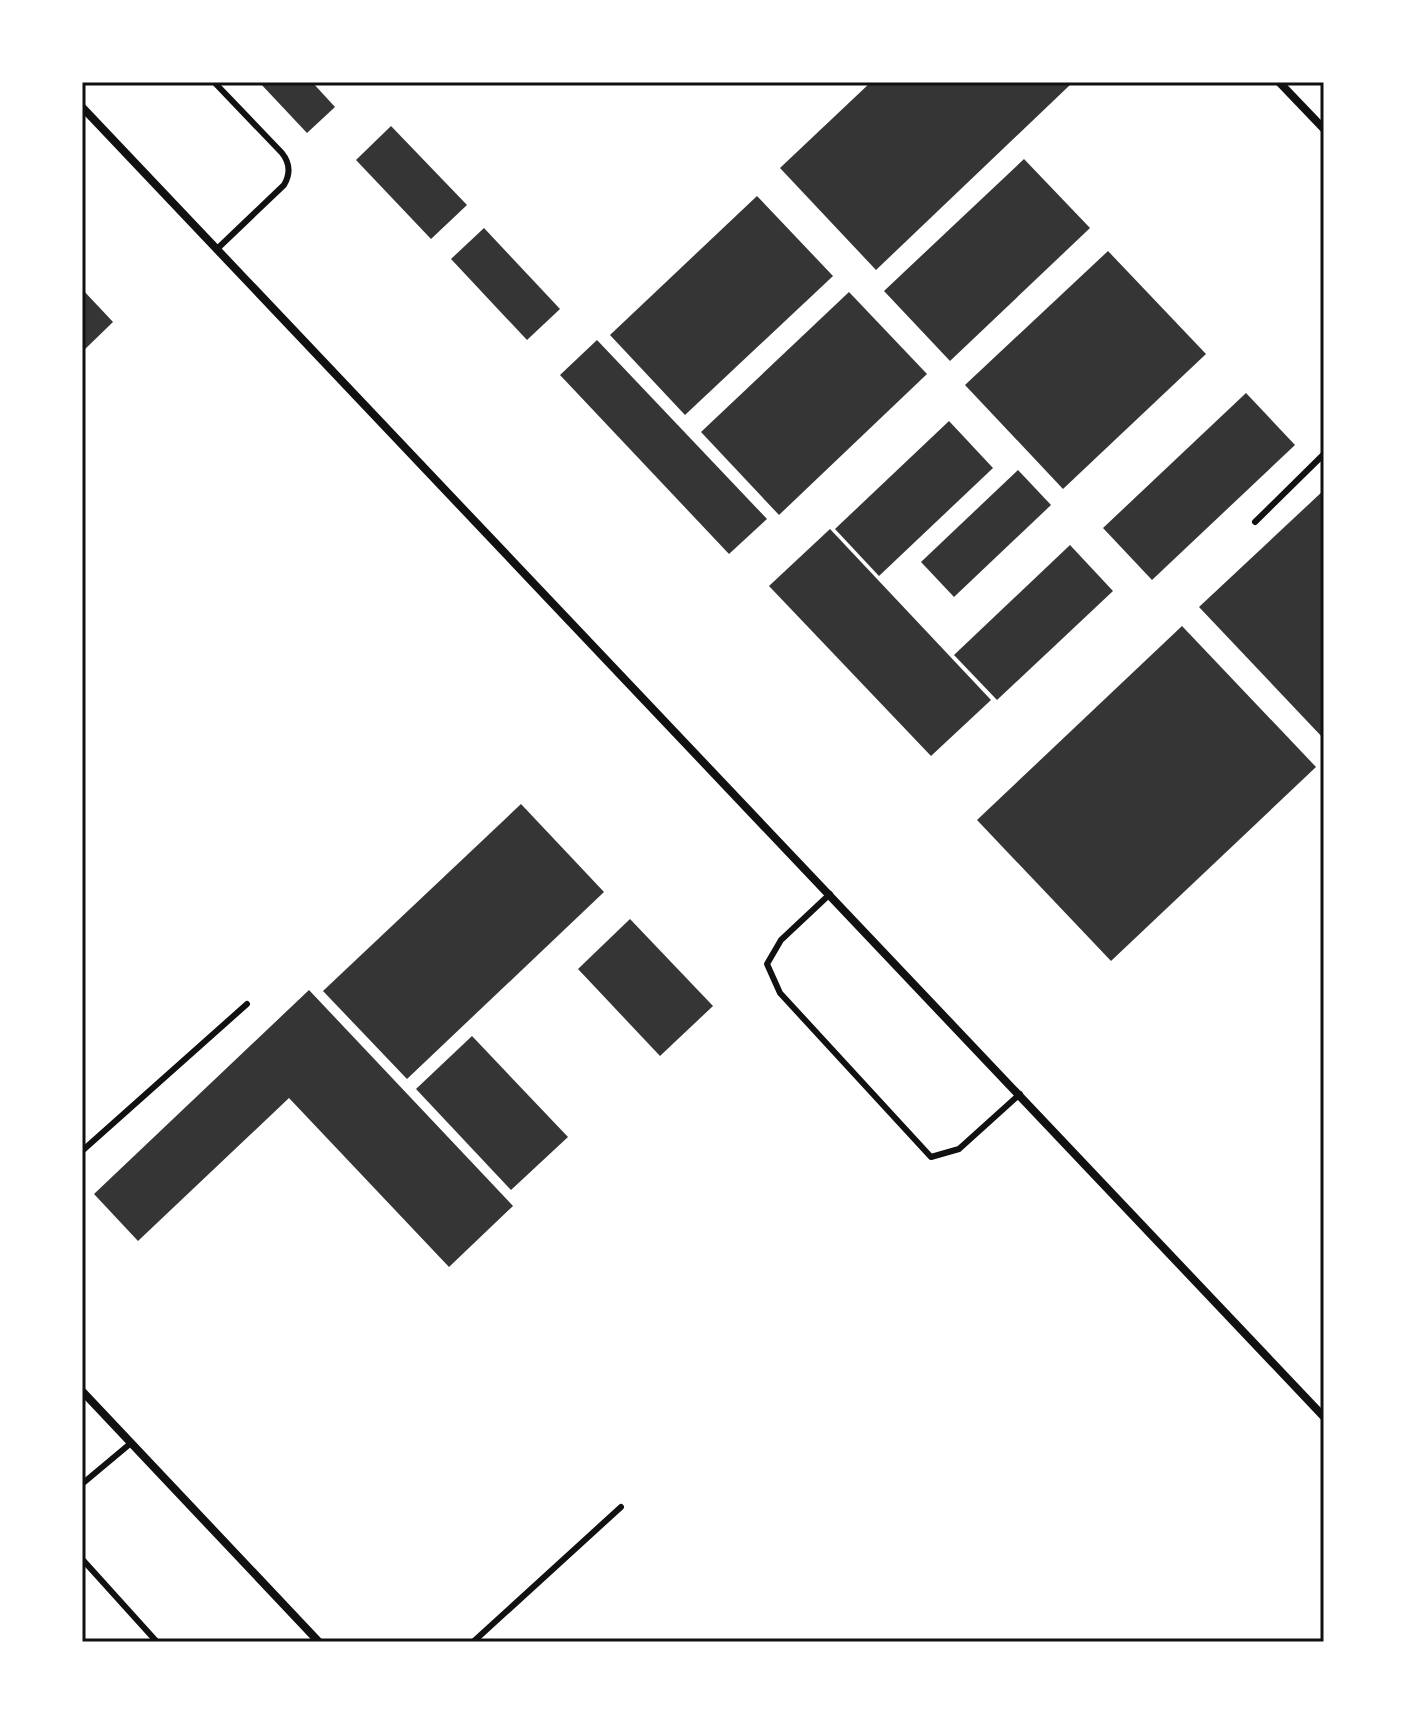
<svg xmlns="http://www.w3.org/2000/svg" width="1406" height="1724" viewBox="0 0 1406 1724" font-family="Ubuntu,sans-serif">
	<rect width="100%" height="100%" fill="#fff"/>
	<g fill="#353535">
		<path d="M259,82H312L335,107L307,133Z"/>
		<path d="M871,82H1070L1071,84L876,270L780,168Z"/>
		<path d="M391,126L467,205L431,239L356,160Z"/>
		<path d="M1024,159L1090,228L950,361L884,291Z"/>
		<path d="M757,196L833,276L685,415L610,335Z"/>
		<path d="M484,228L560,309L527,340L451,259Z"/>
		<path d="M1108,251L1206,354L1063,489L965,385Z"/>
		<path d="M82,289L113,322L82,352Z"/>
		<path d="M849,292L927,374L779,515L701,432Z"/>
		<path d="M597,340L767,519L729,554L560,375Z"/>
		<path d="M1246,393L1295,445L1152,580L1103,528Z"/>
		<path d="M949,421L993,468L879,576L835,529Z"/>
		<path d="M1018,470L1051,505L954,597L921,562Z"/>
		<path d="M1324,490V739L1199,607Z"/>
		<path d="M830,529L991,700L931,756L769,586Z"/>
		<path d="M1070,545L1113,591L997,700L954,655Z"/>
		<path d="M1182,626L1316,767L1111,961L977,820Z"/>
		<path d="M521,804L604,892L407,1079L323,991Z"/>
		<path d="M630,919L713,1006L660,1056L578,969Z"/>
		<path d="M309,990L513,1206L449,1267L289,1098L138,1241L94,1194Z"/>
		<path d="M472,1036L568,1137L511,1190L416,1089Z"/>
	</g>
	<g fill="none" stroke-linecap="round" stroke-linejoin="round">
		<g stroke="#111" stroke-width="6">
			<path d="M214,82L282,153C290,163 291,173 284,185L217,249"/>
			<path d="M1255,522L1324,454"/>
			<path d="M830,894L781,940L767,964L780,993L931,1157L959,1149L1020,1094"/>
			<path d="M82,1151L247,1004"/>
			<path d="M82,1484L131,1443"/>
			<path d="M82,1559L157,1642"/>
			<path d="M473,1642L621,1507"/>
		</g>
		<g stroke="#111" stroke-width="8">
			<path d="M1279,82L1324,129"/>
			<path d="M82,107L1324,1417"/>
			<path d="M82,1391L319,1642"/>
		</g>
	</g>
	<rect width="1406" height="1724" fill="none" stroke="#ffffff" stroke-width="168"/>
	<rect x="84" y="84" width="1238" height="1556" fill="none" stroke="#111" stroke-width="3"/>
</svg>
